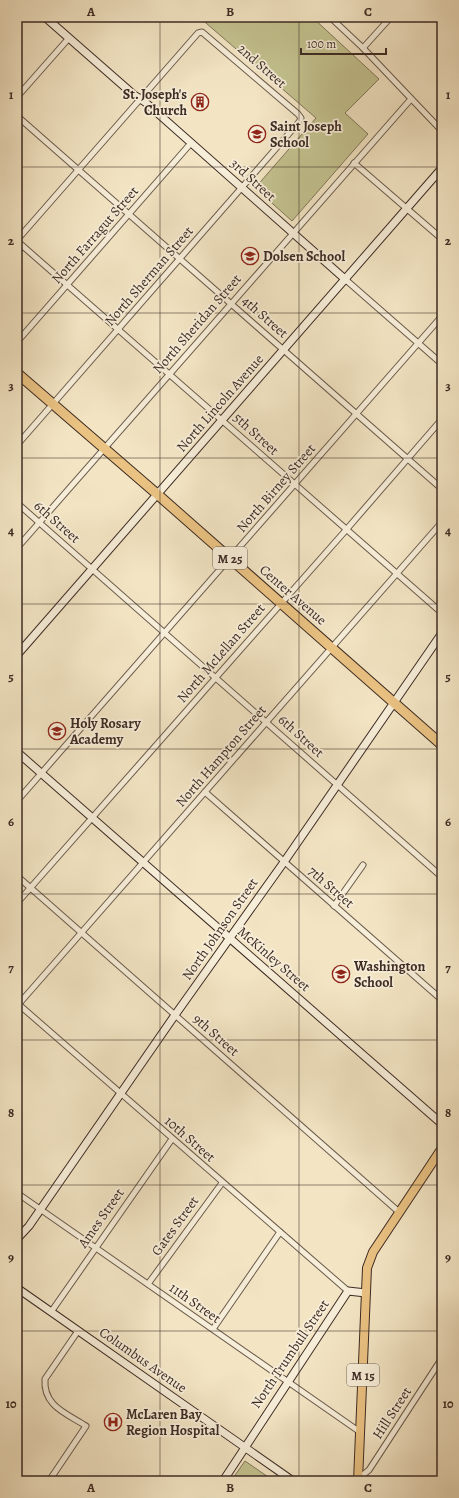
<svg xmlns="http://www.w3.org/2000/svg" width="459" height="1498" viewBox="0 0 459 1498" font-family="Alegreya,serif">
	<rect width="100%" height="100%" fill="#f3e5c4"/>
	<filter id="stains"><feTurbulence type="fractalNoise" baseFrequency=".005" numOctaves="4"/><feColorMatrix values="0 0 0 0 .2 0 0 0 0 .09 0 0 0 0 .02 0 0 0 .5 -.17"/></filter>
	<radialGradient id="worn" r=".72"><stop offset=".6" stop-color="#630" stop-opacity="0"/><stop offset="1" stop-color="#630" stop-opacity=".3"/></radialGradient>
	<g fill="#c3c28f" stroke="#80765a">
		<path d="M199,17H312L379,79L345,113L368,134L292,221L255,188L316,118Z"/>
		<path d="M245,1461L274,1481H231Z"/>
	</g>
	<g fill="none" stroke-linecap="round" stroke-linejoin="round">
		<defs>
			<g id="street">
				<path d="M330,17L363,48L442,131"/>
				<path d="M363,48L391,17"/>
				<path d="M17,97L69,38"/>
				<path d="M17,116L442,489"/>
				<path d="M354,163L442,239"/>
				<path d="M17,240L198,33L202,32L298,114L301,118L299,122L17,445"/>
				<path d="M17,241L442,613"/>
				<path d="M346,280L442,364"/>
				<path d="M17,342L191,143"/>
				<path d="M17,503L442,877"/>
				<path d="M17,548L411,99"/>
				<path d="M205,792L442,1000"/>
				<path d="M17,801L442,316"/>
				<path d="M17,876L399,1212"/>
				<path d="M17,903L346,530L442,419"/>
				<path d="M334,906L363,865"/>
				<path d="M17,1003L348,1291"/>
				<path d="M17,1006L442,522"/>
				<path d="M17,1193L360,1432"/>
				<path d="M148,1284L222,1183"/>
				<path d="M51,1312L172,1139"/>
				<path d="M213,1329L280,1232"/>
				<path d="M359,1478L369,1470L442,1358"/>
				<path d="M49,1481L86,1426C66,1413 43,1406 45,1379L78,1331"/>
			</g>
			<g id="secondary">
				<path d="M45,17L134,95L145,102L346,280"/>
				<path d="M17,655L442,168"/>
				<path d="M17,752L442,1124"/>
				<path d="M17,1239L29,1226L175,1015L284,862L442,633"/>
				<path d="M17,1288L293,1481"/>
				<path d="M223,1481L348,1291L366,1293"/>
			</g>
			<path id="primary" d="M358,1481L367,1268L373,1252L442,1148"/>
			<path id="highway" d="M17,373L157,494L442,745"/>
		</defs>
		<use href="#street" stroke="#6a5a4c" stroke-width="7"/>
		<use href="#secondary" stroke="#3d2b24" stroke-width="9"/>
		<use href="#primary" stroke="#3d2b24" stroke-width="10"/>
		<use href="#highway" stroke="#3d2b24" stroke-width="11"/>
		<use href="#street" stroke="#f7eed9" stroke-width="5"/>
		<use href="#secondary" stroke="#f7eed9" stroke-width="7"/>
		<use href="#primary" stroke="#eac282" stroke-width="8"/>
		<use href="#highway" stroke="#eac282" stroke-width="9"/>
	</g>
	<path fill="none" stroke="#3d2b24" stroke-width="1" stroke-opacity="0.55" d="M160,17V1481M299,17V1481M17,167H442M17,313H442M17,458H442M17,604H442M17,749H442M17,894H442M17,1040H442M17,1185H442M17,1331H442"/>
	<defs>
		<symbol id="building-ring" viewBox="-11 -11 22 22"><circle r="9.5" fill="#f7eed9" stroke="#8f2418" stroke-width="1.5"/><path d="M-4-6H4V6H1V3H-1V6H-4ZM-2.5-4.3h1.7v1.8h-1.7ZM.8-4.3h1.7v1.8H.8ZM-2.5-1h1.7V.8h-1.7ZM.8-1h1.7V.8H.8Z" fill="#8f2418"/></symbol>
		<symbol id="school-ring" viewBox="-11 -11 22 22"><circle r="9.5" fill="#f7eed9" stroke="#8f2418" stroke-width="1.5"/><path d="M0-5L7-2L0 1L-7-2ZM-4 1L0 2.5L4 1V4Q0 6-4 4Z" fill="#8f2418"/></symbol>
		<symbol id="hospital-ring" viewBox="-11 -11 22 22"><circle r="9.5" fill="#f7eed9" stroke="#8f2418" stroke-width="1.5"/><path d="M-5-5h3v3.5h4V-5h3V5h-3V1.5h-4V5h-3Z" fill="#8f2418"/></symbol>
	</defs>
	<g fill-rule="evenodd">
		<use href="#building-ring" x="190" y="92" width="20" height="20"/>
		<use href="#school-ring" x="247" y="124" width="20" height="20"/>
		<use href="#school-ring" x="240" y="246" width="20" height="20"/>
		<use href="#school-ring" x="47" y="721" width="20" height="20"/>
		<use href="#school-ring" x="331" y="964" width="20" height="20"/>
		<use href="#hospital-ring" x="103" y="1412" width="20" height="20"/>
	</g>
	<g text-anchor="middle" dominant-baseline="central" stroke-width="3.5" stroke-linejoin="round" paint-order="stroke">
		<g fill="#f7eed9" stroke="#75665a" stroke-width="1">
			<rect x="213" y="547" width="34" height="22" rx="3"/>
			<rect x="347" y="1364" width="32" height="22" rx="3"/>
		</g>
		<g font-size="13" font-weight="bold" fill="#3d2b24">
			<text x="230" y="558">M 25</text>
			<text x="363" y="1375">M 15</text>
		</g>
		<g font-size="14" fill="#3d2b24" stroke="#f7eed9">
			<text transform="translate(262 66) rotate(41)">2nd Street</text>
			<text transform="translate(253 180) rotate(42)">3rd Street</text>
			<text transform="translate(95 235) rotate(-49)">North Farragut Street</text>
			<text transform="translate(149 276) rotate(-49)">North Sherman Street</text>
			<text transform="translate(265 317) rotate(41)">4th Street</text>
			<text transform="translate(197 324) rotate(-49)">North Sheridan Street</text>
			<text transform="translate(220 403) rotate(-49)">North Lincoln Avenue</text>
			<text transform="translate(256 434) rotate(42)">5th Street</text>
			<text transform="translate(276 488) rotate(-49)">North Birney Street</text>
			<text transform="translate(57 522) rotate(41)">6th Street</text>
			<text transform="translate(293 595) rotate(41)">Center Avenue</text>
			<text transform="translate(221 653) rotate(-49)">North McLellan Street</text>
			<text transform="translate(301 736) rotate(42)">6th Street</text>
			<text transform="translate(221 756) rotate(-49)">North Hampton Street</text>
			<text transform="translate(331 887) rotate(41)">7th Street</text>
			<text transform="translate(220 929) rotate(-55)">North Johnson Street</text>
			<text transform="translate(274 959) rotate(41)">McKinley Street</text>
			<text transform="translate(216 1035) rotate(41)">9th Street</text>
			<text transform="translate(190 1139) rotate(41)">10th Street</text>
			<text transform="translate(101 1218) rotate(-55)">Ames Street</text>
			<text transform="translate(175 1226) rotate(-54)">Gates Street</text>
			<text transform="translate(195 1303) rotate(35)">11th Street</text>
			<text transform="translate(290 1354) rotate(-56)">North Trumbull Street</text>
			<text transform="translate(143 1360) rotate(35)">Columbus Avenue</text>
			<text transform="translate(392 1413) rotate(-57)">Hill Street</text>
		</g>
		<g font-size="14" font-weight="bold" fill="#3d2b24" stroke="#f7eed9" text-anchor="start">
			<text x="187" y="94" text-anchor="end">St. Joseph's<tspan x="187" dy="16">Church</tspan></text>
			<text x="270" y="126">Saint Joseph<tspan x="270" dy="16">School</tspan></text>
			<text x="263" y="256">Dolsen School</text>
			<text x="70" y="723">Holy Rosary<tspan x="70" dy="16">Academy</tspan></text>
			<text x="354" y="966">Washington<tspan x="354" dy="16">School</tspan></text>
			<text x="126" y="1414">McLaren Bay<tspan x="126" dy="16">Region Hospital</tspan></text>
		</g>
	</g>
	<rect width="459" height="1498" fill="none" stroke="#f3e5c4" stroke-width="44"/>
	<path d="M301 48v6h85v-6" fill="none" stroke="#3d2b24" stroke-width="2"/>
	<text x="307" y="48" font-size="12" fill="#3d2b24" stroke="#f7eed9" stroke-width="3" paint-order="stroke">100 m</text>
	<rect x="22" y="22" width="415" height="1454" fill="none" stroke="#3d2b24" stroke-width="1.5"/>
	<g font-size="13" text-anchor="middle" font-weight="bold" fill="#3d2b24">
		<text x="91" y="16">A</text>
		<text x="230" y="16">B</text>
		<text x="368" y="16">C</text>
		<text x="11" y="99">1</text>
		<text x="448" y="99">1</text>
		<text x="11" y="245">2</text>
		<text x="448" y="245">2</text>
		<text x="11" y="390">3</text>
		<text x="448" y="390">3</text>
		<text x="11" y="535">4</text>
		<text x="448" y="535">4</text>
		<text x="11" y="681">5</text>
		<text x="448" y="681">5</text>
		<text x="11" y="826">6</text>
		<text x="448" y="826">6</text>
		<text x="11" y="972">7</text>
		<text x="448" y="972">7</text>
		<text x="11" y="1117">8</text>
		<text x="448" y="1117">8</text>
		<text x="11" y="1262">9</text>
		<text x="448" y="1262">9</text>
		<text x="11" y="1408">10</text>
		<text x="448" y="1408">10</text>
		<text x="91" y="1492">A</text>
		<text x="230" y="1492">B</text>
		<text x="368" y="1492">C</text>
	</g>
	<rect width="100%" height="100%" filter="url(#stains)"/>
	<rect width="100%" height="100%" fill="url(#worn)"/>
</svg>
